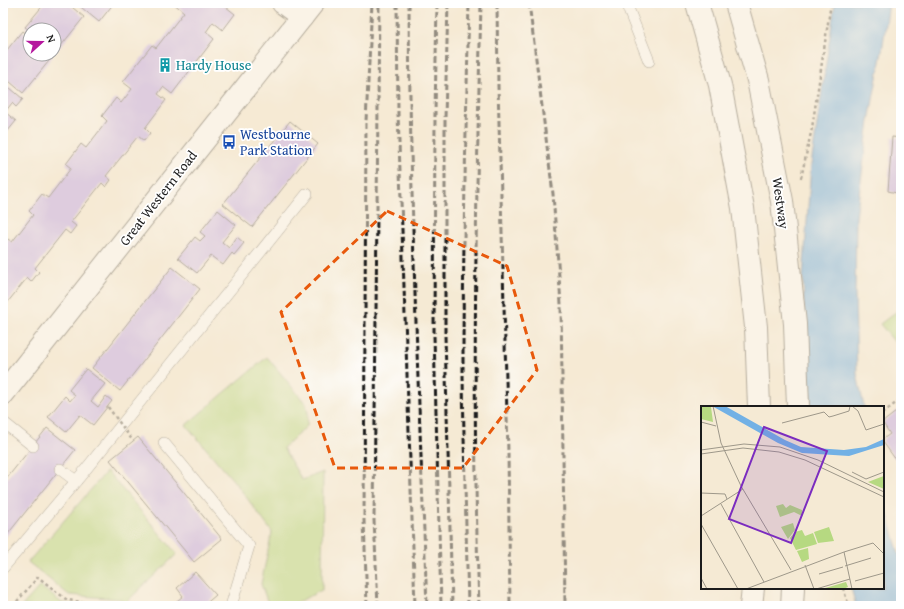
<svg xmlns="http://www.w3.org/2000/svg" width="904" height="609" viewBox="0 0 904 609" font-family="'Gentium Book Plus',serif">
	<rect width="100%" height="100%" fill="#fff"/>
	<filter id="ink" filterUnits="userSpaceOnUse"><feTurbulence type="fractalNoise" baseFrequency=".025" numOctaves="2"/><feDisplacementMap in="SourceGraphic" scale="8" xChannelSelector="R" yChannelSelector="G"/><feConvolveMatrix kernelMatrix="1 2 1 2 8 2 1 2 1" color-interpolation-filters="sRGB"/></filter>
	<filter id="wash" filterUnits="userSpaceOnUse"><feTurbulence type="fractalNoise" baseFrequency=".012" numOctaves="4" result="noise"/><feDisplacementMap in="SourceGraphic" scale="16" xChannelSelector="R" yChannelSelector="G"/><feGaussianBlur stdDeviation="0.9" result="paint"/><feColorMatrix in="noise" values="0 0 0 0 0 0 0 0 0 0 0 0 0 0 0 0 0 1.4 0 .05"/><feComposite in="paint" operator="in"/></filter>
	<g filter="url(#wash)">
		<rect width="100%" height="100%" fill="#f5ead4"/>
		<g fill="#b6d981" stroke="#697a4e">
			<path d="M901,308V350L880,324Z"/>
			<path d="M267,357L306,404L308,413L307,426L283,448L302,480L323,472L322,590L290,606H269L261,584L272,532L238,486L186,425Z"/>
			<path d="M107,471L177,554L125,603L120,599L69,595L28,562Z"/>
			<path d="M40,586L62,603L89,606H22Z"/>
		</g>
		<g fill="#72b1e5" stroke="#476680">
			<path d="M835,3H889L882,51L869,121L856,217L855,295L857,374L864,407H811L805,338L803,278L811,165Z"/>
			<path d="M883,497L901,562V606H856L851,588H883Z"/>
		</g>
		<g id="blocks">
			<g fill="#c0a8ea">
				<path d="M45,3H67L84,17L56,52L54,51V30H30V31L25,27Z"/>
				<path d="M76,3H114L99,22Z"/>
				<path d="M173,3H221L235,14L223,30L213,22L206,32L214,39L172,94L163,87L158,94L166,100L145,128L150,133L144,141L138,136L106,176L111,180L106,187L102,183L71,222L76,226L70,234L65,230L35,268L39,272L31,282L27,278L3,308V245L8,239L12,242L33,215L29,211L42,194L48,198L71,168L66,164L81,144L86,148L107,121L102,116L116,98L121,103L132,89L123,82L152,45L156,48L184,12Z"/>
				<path d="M22,31L30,37V54H51L53,56L23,93L3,76V55Z"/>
				<path d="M3,82L23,99L16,107L12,103L5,112L16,121L3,137Z"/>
				<path d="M290,121L318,144L252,227L223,204Z"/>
				<path d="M892,137L901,138V194L888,191Z"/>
				<path d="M218,210L236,225L222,242L229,248L237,237L244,243L234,255L232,253L223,265L211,256L197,273L178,258L195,237L200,241L205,236L200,232Z"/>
				<path d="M172,267L200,289L120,391L92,368Z"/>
				<path d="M86,369L105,384L91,401L98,407L106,396L112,401L93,425L80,415L66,432L48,417L65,396L70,401L75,395L69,390Z"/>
				<path d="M901,408V467L883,442V439L890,434L883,423V422Z"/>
				<path d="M47,428L75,450L3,540V483Z"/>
				<path d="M138,437L222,539L194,562L110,460Z"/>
				<path d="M195,572L216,595L203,606H171L183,596L177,588Z"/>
			</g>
		</g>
	</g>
	<g filter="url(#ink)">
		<use href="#blocks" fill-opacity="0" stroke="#68645c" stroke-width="1"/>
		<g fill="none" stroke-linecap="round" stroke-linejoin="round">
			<defs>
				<g id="lane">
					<path d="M626,3L649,61"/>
					<path d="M3,422L33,446"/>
					<path d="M164,443L249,546L231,606"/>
					<path d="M60,469L76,481"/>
					<path d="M3,568L82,474L307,194"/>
				</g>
				<path id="street" d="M283,3L302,17"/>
				<path id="primary" d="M3,394L313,3"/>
				<g id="highway">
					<path d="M697,3L720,85L743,208L756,327L759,407"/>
					<path d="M736,3L758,80L782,201L795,324L798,407"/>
					<path d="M751,606L753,588"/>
					<path d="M792,606L793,588"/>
				</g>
			</defs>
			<use href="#lane" stroke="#68645c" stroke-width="12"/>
			<use href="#street" stroke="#68645c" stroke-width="24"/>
			<use href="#primary" stroke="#68645c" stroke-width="24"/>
			<use href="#highway" stroke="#68645c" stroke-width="24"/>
			<g stroke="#68645c" stroke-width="2.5" stroke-dasharray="3 3" stroke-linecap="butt">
				<path d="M801,178L812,128L831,3"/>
				<path d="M883,413L901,399"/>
				<path d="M843,588L849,606"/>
				<path d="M13,606L38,577L67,600L90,603L118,604L119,606"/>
			</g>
			<use href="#lane" stroke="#fff" stroke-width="11"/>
			<use href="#street" stroke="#fff" stroke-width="22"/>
			<use href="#primary" stroke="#fff" stroke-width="22"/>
			<use href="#highway" stroke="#fff" stroke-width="22"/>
			<g stroke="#1c1c1c" stroke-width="3" stroke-dasharray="6 3" stroke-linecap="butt">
				<path d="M397,3L398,113L415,606"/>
				<path d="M409,3C410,204 419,405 427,606"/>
				<path d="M437,3L435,114L434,335L441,606"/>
				<path d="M448,3L445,119V335L452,606"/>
				<path d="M497,3L498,86L508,452L510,606"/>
				<path d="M529,3L553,194L561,304L565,606"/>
				<path d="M367,606L364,520L366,121L372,3"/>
				<path d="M378,606L374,520L379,3"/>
				<path d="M468,606C466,528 464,450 463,373C463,249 466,126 469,3"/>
				<path d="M479,606C472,405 476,204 481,3"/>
			</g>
			<path stroke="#68645c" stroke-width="2.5" stroke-dasharray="3 3" stroke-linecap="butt" d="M108,407L133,441"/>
		</g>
	</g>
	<path d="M0 0H904V609H0ZM387,211L507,266L537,370L463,468H335L281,312Z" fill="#f5ead4" fill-opacity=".55" fill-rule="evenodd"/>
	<path fill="none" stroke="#e8590c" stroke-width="3" stroke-dasharray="8 5" stroke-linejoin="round" d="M387,211L507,266L537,370L463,468H335L281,312Z"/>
	<defs>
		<symbol id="building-bare" viewBox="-9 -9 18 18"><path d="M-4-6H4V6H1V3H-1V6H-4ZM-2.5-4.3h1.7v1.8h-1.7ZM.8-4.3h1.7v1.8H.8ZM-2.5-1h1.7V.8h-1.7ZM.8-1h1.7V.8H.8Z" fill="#0f9aa8" stroke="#fff" stroke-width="2.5" paint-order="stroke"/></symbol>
		<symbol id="bus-bare" viewBox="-9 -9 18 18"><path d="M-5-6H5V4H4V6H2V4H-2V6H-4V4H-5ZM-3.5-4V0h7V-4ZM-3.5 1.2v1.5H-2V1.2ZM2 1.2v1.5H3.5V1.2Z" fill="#1a4fb4" stroke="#fff" stroke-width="2.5" paint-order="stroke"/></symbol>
	</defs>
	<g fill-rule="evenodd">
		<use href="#building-bare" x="155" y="55" width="20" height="20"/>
		<use href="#bus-bare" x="219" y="132" width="20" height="20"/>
	</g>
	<g text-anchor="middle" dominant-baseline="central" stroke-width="3.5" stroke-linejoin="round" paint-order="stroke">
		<g font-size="14" fill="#0d838f" stroke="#fff" text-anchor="start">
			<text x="176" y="65">Hardy House</text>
		</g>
		<g font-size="14" fill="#164399" stroke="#fff" text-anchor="start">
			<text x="240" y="134">Westbourne<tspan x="240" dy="16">Park Station</tspan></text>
		</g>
		<g font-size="14" fill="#1c1c1c" stroke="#fff">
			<text transform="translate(158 198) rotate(-52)">Great Western Road</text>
			<text transform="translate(781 203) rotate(82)">Westway</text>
		</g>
	</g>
	<g transform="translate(701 406)">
		<rect width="183" height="183" fill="#f5ead4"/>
		<path d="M0,0L10,1L12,16L0,13ZM183,70V83L167,76L180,71ZM82,98L85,102L89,99L101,104V110L93,106L79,111L75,100ZM92,117L94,124L87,133L80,121ZM128,121L133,135L117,137L113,126ZM101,124L104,130L112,127L116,138L95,144L89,132L94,126ZM107,142L108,153L101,156L96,145ZM145,176L147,181L142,183H121Z" fill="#b6d981"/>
		<path d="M11,0H24L84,34L100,41L143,44L165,41L183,33V39L148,50L101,47L77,37Z" fill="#72b1e5"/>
		<path fill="none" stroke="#9e988a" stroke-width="1" d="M12,0L20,37L40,80L90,164M151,0L157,5L165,24L183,18M0,16L15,20M81,17L123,6L128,11L132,10L148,5L149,0M0,44L43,38L79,41L117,54L183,86M0,48L42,42L78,46L104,54L183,91M151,66L165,73L183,66M0,87L24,88L26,93M20,98L63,176M0,110L42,83M0,118L37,183M143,146L172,137L183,148M104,159L113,183M144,160L170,152M118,168L142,161M0,172L6,183M154,175L183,167M45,183L143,146L151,183M115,183L149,173"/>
		<path fill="#7b2cbf" fill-opacity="0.15" stroke="#7b2cbf" stroke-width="2" d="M63,21L126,45L90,137L28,113Z"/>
		<rect width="183" height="183" fill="none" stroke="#1c1c1c" stroke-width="2"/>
	</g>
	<rect width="904" height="609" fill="none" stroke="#fff" stroke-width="16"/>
	<g transform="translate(42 42) rotate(69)"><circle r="19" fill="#ffffff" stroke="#a4a4a4"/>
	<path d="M0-3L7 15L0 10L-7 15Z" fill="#b5179e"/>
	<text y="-6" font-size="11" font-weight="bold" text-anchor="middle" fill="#1c1c1c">N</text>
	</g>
</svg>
